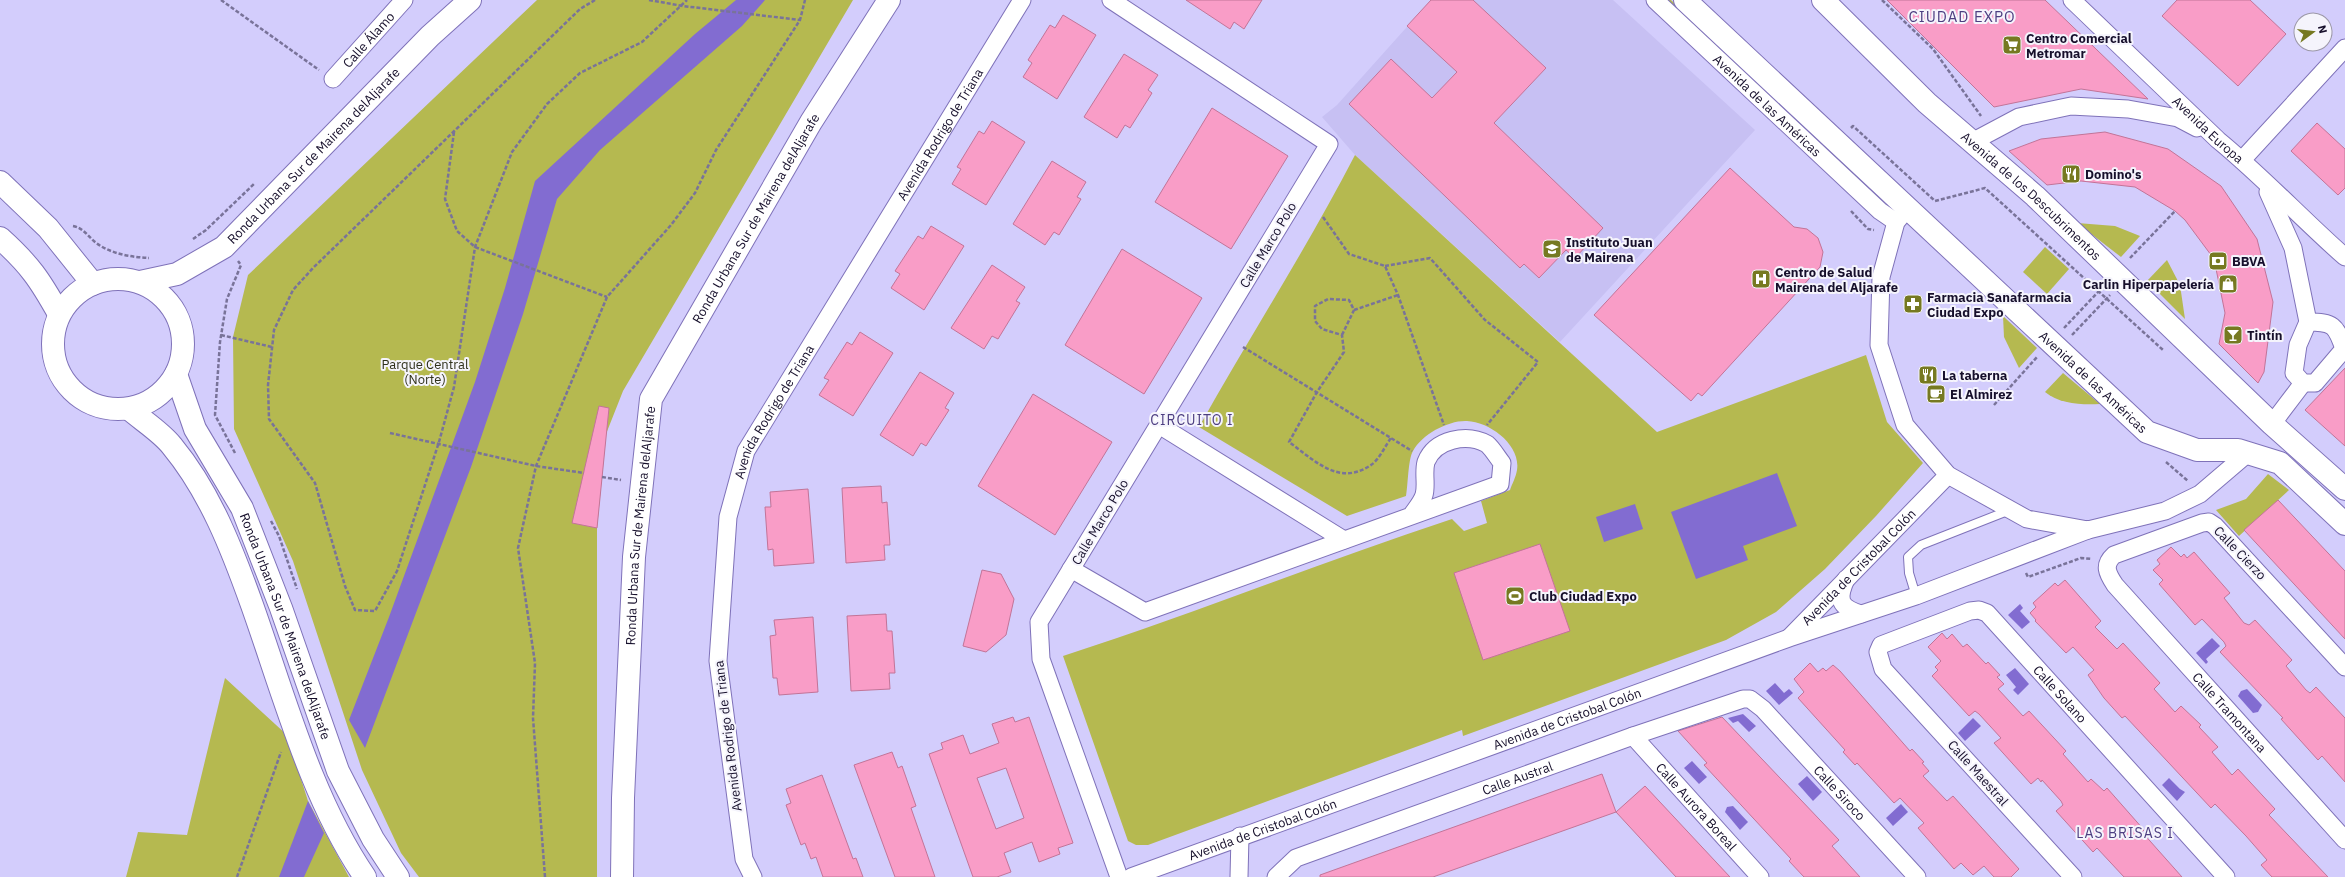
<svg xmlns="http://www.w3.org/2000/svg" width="2345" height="877" viewBox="0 0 2345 877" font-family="'IBM Plex Sans',sans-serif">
	<rect width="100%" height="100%" fill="#d3cdfc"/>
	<path fill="#c7c0f3" d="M1431,0H1613L1755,130L1560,342L1355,155L1322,117L1337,105Z"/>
	<g fill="#b5b950">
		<path d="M537,0H853L623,391L606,434L597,528V877H419L401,853L362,770L293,561L234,429L233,337L248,275Z"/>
		<path d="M1666,0H1671L1796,119L1794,121Z"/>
		<path d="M1355,155L1657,432L1866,355L1887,422L1923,463L1876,516L1825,569L1776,612L1726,640L1463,736L1462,730L1148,845H1136L1128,841L1063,656C1194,614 1321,562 1452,519L1464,531L1487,523L1481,501L1510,490C1512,484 1516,477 1517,470C1521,445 1490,422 1467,421C1449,420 1422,434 1413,451C1408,459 1408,486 1406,496L1347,516L1199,427C1250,336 1307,248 1355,155Z"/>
		<path d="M2077,223L2115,226L2140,236L2121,257Z"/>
		<path d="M2045,247L2069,269L2047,294L2023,272Z"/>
		<path d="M2167,260L2180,285L2185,319L2147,281Z"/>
		<path d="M2003,316L2037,348L2019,368L2004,337Z"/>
		<path d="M2063,373L2100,404C2082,405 2059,404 2045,392Z"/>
		<path d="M2268,474L2289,490L2239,536L2216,510L2246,499Z"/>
		<path d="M225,678L287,735L308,801L349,877H126L138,832L187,835Z"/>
	</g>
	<g fill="#826cd1">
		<path d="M736,0H765L742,26L600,150L557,199L523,314L471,467L365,748L349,720L389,617L475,382L505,288L535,181L695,34Z"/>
		<path d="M1777,473L1797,526L1743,546L1748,560L1696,579L1671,512Z"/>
		<path d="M1635,504L1643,529L1604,542L1596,517Z"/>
		<path d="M2020,604L2023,608L2020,611L2030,622L2022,629L2008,615Z"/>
		<path d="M2212,638L2220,646L2206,659L2208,662L2206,664L2196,653Z"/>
		<path d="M2015,668L2029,684L2018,695L2013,690L2016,687L2006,675Z"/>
		<path d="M1775,683L1784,693L1789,689L1793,693L1779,705L1766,691Z"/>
		<path d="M2247,689L2262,705L2258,712L2253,713L2238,696L2241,691Z"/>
		<path d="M1743,714L1756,726L1749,732L1738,721L1733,723L1728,718Z"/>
		<path d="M1973,718L1981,726L1965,741L1958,733Z"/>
		<path d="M1692,761L1707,777L1699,784L1684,768Z"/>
		<path d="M1807,776L1822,792L1813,801L1798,784Z"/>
		<path d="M2169,778L2180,789L2185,792L2177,801L2162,785Z"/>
		<path d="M308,801L324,833L304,877H279Z"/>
		<path d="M1901,804L1908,812L1893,826L1886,818Z"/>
		<path d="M1733,806L1748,822L1740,830L1725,812L1727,807Z"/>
	</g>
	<g fill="#f99dc7" stroke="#c27498" fill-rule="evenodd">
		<path d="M1186,0H1262L1244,29L1234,22L1230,29Z"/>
		<path d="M1431,0H1473L1546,68L1494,123L1603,228L1575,258L1566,250L1539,278L1524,264L1520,268L1349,104L1391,59L1432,98L1457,72L1407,26Z"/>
		<path d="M1887,0H2045L2148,99L2081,89L1994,107Z"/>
		<path d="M2177,0H2250L2286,34L2238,86L2162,16Z"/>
		<path d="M1063,15L1096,35L1057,99L1023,77L1032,63L1028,60L1050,25L1055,28Z"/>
		<path d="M1124,54L1158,75L1148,90L1152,93L1130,128L1125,125L1117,138L1084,117Z"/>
		<path d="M1212,108L1288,156L1231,249L1155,202Z"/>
		<path d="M992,121L1025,142L986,205L952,184L961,169L957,167L979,131L984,134Z"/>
		<path d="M2317,123L2345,149V188L2338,195L2291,151Z"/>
		<path d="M2105,132L2168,149L2221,186L2257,239L2273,302L2264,372L2258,383L2219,344L2225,313L2214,259L2185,220L2175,211L2135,187L2081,181L2047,185L2009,151L2041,139Z"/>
		<path d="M1052,161L1086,182L1077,197L1081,199L1059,235L1054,232L1045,245L1013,224Z"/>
		<path d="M1730,168L1794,227L1807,229L1818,238L1823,252L1820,267L1702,396L1698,393L1691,401L1594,315Z"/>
		<path d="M931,226L964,246L924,310L891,288L900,274L895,271L918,236L923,239Z"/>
		<path d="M1122,249L1202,298L1144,394L1065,345Z"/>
		<path d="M992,265L1025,287L1016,301L1020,303L998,339L992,336L984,349L951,328Z"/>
		<path d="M860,332L893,353L853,416L819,395L829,380L824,378L847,342L852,345Z"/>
		<path d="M2345,368V446L2305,410Z"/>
		<path d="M920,372L954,393L945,408L949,410L926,446L921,443L913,456L880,435Z"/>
		<path d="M1033,394L1112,442L1055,535L978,486Z"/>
		<path d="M599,406L609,408L597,528L572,523Z"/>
		<path d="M881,486L882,503L887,502L890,545H884L885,560L846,563L842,488Z"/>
		<path d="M808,489L814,563L774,566L773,549L768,550L765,507H771L770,492Z"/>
		<path d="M2278,500L2345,571V639L2244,530Z"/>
		<path d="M1540,544L1570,631L1483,660L1454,573Z"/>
		<path d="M2171,547L2181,557L2184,554L2187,558L2194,552L2230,593L2224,598L2244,623L2249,625L2255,620L2292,660L2286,666L2306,690L2310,693L2316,687L2345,718V782L2322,756L2318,760L2281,719L2283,718L2220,652L2226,646L2224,642L2202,619L2195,625L2159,584L2163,580L2153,570L2160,564L2157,560Z"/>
		<path d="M982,570L1001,574L1014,599L1006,635L986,652L963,646Z"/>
		<path d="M2065,580L2101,621L2095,627L2117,649L2123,643L2136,657L2160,683L2154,689L2175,712L2181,706L2201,725L2199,727L2218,747L2212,752L2232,775L2238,769L2275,809L2269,815L2328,877H2272L2261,865L2267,860L2246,836L2215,804L2211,808L2125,716L2122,718L2104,698L2088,675L2094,670L2073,647L2066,653L2035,621L2036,620L2030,613L2036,607L2033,603L2055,583L2058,586Z"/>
		<path d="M886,614L887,631H892L895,673H889L890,689L851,691L847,616Z"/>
		<path d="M813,617L818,692L779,695L777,678H773L770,636L776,635L774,620Z"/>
		<path d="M1942,633L1947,639L1952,634L1963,647L1967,644L1986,664L1988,662L2000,675L1997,677L2004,684L1998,689L2023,716L2029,711L2066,751L2063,754L2088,782L2091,779L2104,791L2107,788L2144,830L2142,832L2182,877H2124L2097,848L2093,852L2056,811L2063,805L2061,801L2042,780L2041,782L2038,778L2031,784L1994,743L2001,738L1979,714L1975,711L1969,716L1932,676L1938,670L1935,667L1941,661L1928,647Z"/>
		<path d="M1810,663L1818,672L1823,668L1826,671L1833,665L1840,671L1910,751L1912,749L1924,762L1922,763L1929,771L1923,776L1947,801L1953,796L2019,869L2011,877H1994L1984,866L1973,875L1961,863L1954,869L1918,828L1924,823L1900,798L1894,803L1857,763L1855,765L1843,752L1845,750L1798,698L1804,692L1794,679Z"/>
		<path d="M1013,717L1015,722L1029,717L1073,843L1058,848L1060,854L1039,862L1032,842L1004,853L1011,872L997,877H973L929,754L943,749L941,743L963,735L970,754L999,743L992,724ZM1006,768L1024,818L996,829L977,778Z"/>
		<path d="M1722,717L1839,840L1832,846L1860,877H1804L1789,861L1791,859L1704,765L1707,763L1678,731Z"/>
		<path d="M892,752L898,768L902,766L916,806L911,808L935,877H895L854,765Z"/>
		<path d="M1602,774L1616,812L1433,877H1320V875Z"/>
		<path d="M822,775L853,859L856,858L863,877H823L816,857L811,859L805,843L801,845L786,805L791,803L786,789Z"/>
		<path d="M1645,786L1730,877H1676L1616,812Z"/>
	</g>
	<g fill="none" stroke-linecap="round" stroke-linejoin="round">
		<defs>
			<path id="lane" d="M1916,596L1909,573L1908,557L1921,545L2010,510"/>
			<g id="street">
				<path d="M1111,0L1329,144L1039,622L1041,659L1119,877"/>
				<path id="s1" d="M1655,0L1880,211L1896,222"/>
				<path id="s2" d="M2072,0L2218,140C2262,176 2302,219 2345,257"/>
				<path id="s3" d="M333,79L404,0"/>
				<path d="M1972,142L2019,117L2071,106L2128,109L2178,118L2197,128"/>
				<path d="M2242,160L2345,48"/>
				<path d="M2268,192L2293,248L2308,322"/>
				<path d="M1907,209L1896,222L1881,277L1879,345L1905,425L1948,475L2027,519L2088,530L2165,511L2200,494L2248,453"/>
				<path d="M2308,322C2333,322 2336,325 2344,349L2315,383H2303L2294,373L2298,345Z"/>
				<path d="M2272,424L2303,383"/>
				<path d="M1159,425L1344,540"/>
				<path d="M1071,569L1145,612L1500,484L1502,463C1498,458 1492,448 1487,444C1467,433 1435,439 1426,462C1423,473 1427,485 1424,495C1422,502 1415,510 1411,516"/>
				<path d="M1846,579C1837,600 1839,607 1861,614"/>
				<path id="s4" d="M1790,637L1948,475"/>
				<path id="s5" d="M2345,667L2215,526L2209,522L2202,523L2114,555C2103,565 2107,573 2115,585L2345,840"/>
				<path id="s6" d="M1633,736L1760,877"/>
				<path id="s7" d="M753,877L744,859L718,661L728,517L746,451L1022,0"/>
				<path id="s8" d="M1131,877L1789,638L1916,596L2088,530"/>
				<path d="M1239,877L1240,836"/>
				<path id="s9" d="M1276,877L1296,858L1633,736L1743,699H1750L1763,709L1917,877"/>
				<path id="s10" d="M2073,877L1883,669L1878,652L1881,645L1970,611L1979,610L1987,613L2226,877"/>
			</g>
			<g id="secondary">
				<path id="s11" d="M1685,0L2147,432L2197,450H2238L2280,463L2345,524"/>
				<path id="s12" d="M1823,0L1927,103L2035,196L2272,424L2345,489"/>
				<path d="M0,182L48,228L93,284"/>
				<path d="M0,238C30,265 40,280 59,314"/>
				<circle cx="118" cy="344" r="65"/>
				<path id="s13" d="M140,282L177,274L224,247L430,36L470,0"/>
				<path id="s14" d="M176,374L195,429L242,508L281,608L338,771L373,839L398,877"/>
				<path d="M129,409C143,421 161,432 172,446C210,492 232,549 252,605C284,695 311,798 365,877"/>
				<path id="s15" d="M622,877L623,798L634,557L651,399L811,122L889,0"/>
			</g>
		</defs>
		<use href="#lane" stroke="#7f72b9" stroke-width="10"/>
		<use href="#street" stroke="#7f72b9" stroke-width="19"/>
		<use href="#secondary" stroke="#7f72b9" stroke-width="24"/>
		<g stroke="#797399" stroke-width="2.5" stroke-dasharray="4 2" stroke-linecap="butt">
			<path d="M221,0L319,70"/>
			<path d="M595,0L580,9L313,268L293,290L274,330L268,385L269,419L315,483L345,586L355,610L375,611L397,571L439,442L454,387L475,247L512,152L547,104L580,73L642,42L687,0"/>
			<path d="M649,0L683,6L800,20"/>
			<path d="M1882,0L1933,49L1981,116"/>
			<path d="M1851,128L1853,126L1935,201L1985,188L2163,350"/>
			<path d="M454,132L445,199L457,231L475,247L607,297"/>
			<path d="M1851,211L1868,229L1874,230"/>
			<path d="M1323,217L1349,254L1385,266L1398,295L1444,425"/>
			<path d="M73,226C83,228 88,236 95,242C110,254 131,257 149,258"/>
			<path d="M193,239L206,230L254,184"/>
			<path d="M2130,258L2175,211"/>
			<path d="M1385,266L1430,258L1485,320L1538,362L1487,425"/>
			<path d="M1354,310L1398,295"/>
			<path d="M2064,328L2099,291"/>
			<path d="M221,335L272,347"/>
			<path d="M1342,335L1354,310L1349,300L1328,299L1315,306V321L1322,329L1342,335L1344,352L1317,392L1289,442C1314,460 1339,487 1371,465C1379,460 1385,446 1391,438"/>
			<path d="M2072,335L2110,295"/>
			<path d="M1243,347L1412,451"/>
			<path d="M1994,405L2037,357"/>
			<path d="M390,433L536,466L584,473"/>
			<path d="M235,453L215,415L220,342L227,299L241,265L238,261"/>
			<path d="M2166,462L2188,481"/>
			<path d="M602,477L621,480"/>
			<path d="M271,521L279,536L297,589"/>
			<path d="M2026,573L2028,577L2081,558L2092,559"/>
			<path d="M237,877L281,752"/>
			<path d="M545,877L533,718L535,663L518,548L536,466L607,297L671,225L695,193L716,150L800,20L805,0"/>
		</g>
		<use href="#lane" stroke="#fff" stroke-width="8"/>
		<use href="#street" stroke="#fff" stroke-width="17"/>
		<use href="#secondary" stroke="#fff" stroke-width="22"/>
	</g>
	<defs>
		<symbol id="supermarket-square" viewBox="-11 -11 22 22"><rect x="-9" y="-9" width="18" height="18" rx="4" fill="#767921" stroke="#f5f4fc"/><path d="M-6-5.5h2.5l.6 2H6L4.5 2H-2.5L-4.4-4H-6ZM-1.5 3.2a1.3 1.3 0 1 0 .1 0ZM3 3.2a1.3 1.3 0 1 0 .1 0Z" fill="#fff"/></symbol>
		<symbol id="restaurant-square" viewBox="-11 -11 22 22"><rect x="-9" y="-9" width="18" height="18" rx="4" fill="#767921" stroke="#f5f4fc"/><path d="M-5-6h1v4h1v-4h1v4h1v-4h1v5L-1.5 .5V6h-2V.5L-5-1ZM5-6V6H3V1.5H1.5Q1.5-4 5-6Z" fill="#fff"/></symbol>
		<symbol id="school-square" viewBox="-11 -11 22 22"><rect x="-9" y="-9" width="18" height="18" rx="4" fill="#767921" stroke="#f5f4fc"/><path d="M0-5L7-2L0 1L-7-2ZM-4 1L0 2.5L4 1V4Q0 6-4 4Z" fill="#fff"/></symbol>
		<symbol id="bank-square" viewBox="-11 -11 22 22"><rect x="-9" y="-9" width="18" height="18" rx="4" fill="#767921" stroke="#f5f4fc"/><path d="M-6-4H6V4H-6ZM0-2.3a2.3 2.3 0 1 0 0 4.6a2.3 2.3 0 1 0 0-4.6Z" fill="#fff"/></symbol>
		<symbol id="hospital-square" viewBox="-11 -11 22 22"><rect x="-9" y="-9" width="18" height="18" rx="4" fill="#767921" stroke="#f5f4fc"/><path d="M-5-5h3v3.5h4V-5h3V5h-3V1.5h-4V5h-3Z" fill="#fff"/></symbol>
		<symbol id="shop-square" viewBox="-11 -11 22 22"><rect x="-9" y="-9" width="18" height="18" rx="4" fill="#767921" stroke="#f5f4fc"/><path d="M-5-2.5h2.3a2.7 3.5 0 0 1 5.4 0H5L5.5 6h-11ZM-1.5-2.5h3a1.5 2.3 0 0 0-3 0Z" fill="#fff"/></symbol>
		<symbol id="pharmacy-square" viewBox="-11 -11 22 22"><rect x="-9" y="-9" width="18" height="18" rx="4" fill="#767921" stroke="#f5f4fc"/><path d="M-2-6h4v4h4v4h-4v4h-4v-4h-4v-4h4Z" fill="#fff"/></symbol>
		<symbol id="bar-square" viewBox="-11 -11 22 22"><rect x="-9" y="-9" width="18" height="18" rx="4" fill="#767921" stroke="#f5f4fc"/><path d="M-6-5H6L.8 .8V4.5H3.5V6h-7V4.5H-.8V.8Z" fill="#fff"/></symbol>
		<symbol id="cafe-square" viewBox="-11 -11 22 22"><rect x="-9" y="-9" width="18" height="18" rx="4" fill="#767921" stroke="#f5f4fc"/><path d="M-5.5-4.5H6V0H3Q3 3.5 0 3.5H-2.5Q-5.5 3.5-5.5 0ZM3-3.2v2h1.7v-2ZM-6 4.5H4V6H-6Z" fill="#fff"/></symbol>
		<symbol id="stadium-square" viewBox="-11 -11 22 22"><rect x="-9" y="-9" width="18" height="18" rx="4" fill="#767921" stroke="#f5f4fc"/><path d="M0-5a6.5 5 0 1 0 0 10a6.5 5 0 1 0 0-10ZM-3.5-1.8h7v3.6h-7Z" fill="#fff"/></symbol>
	</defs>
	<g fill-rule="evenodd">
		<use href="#supermarket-square" x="2001" y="34" width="22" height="22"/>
		<use href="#restaurant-square" x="2060" y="163" width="22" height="22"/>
		<use href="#school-square" x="1541" y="238" width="22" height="22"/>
		<use href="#bank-square" x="2207" y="250" width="22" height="22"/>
		<use href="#hospital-square" x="1750" y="268" width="22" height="22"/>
		<use href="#shop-square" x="2217" y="273" width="22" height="22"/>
		<use href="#pharmacy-square" x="1902" y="293" width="22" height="22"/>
		<use href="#bar-square" x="2222" y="324" width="22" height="22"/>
		<use href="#restaurant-square" x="1917" y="364" width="22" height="22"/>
		<use href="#cafe-square" x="1925" y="383" width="22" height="22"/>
		<use href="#stadium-square" x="1504" y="585" width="22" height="22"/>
	</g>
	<g text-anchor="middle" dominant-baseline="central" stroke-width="4" stroke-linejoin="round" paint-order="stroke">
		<g font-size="13" font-weight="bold" fill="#160f2b" stroke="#f5f4fc" text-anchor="start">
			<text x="2026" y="38">Centro Comercial<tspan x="2026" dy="15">Metromar</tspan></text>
			<text x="2085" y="174">Domino's</text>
			<text x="1566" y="242">Instituto Juan<tspan x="1566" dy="15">de Mairena</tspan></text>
			<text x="2232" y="261">BBVA</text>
			<text x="1775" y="272">Centro de Salud<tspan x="1775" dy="15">Mairena del Aljarafe</tspan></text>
			<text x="2214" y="284" text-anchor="end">Carlin Hiperpapelería</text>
			<text x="1927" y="297">Farmacia Sanafarmacia<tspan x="1927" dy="15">Ciudad Expo</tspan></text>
			<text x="2247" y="335">Tintín</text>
			<text x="1942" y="375">La taberna</text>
			<text x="1950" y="394">El Almirez</text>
			<text x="1529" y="596">Club Ciudad Expo</text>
		</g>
		<g font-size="13" fill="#160f2b" stroke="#f5f4fc">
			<text stroke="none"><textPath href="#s3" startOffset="53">Calle Álamo</textPath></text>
			<text stroke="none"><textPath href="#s1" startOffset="154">Avenida de las Américas</textPath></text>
			<text stroke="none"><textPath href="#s2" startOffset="188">Avenida Europa</textPath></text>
			<text stroke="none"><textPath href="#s7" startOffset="804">Avenida Rodrigo de Triana</textPath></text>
			<text stroke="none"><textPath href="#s13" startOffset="220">Ronda Urbana Sur de Mairena delAljarafe</textPath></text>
			<text stroke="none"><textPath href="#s12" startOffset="286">Avenida de los Descubrimentos</textPath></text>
			<text stroke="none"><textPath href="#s15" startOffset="688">Ronda Urbana Sur de Mairena delAljarafe</textPath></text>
			<text transform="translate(1268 245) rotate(-59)">Calle Marco Polo</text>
			<text stroke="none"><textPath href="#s11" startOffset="559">Avenida de las Américas</textPath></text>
			<text stroke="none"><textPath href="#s7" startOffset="480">Avenida Rodrigo de Triana</textPath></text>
			<text transform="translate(1100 522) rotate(-59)">Calle Marco Polo</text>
			<text stroke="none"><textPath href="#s15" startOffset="352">Ronda Urbana Sur de Mairena delAljarafe</textPath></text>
			<text transform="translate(2240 553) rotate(46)">Calle Cierzo</text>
			<text stroke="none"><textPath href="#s4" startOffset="98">Avenida de Cristobal Colón</textPath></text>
			<text stroke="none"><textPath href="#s14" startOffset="276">Ronda Urbana Sur de Mairena delAljarafe</textPath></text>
			<text stroke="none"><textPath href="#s10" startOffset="529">Calle Solano</textPath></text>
			<text stroke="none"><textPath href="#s5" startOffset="505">Calle Tramontana</textPath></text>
			<text stroke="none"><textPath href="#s8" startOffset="464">Avenida de Cristobal Colón</textPath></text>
			<text transform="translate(728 736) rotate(-97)">Avenida Rodrigo de Triana</text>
			<text transform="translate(1978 773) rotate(48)">Calle Maestral</text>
			<text stroke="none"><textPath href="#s9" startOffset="263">Calle Austral</textPath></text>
			<text stroke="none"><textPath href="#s9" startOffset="639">Calle Siroco</textPath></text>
			<text stroke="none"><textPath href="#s6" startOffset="95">Calle Aurora Boreal</textPath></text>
			<text stroke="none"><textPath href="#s8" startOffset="140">Avenida de Cristobal Colón</textPath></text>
		</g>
		<g font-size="13" fill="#2f301a" stroke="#f5f4fc">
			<text x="425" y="364">Parque Central<tspan x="425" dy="15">(Norte)</tspan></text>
		</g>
		<g font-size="14" letter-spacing="1" fill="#4d3e81" stroke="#f5f4fc">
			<text x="1192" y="420">CIRCUITO I</text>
			<text x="2125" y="833">LAS BRISAS I</text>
		</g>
		<g font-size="15" letter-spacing="1" fill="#4d3e81" stroke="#f5f4fc">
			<text x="1962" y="16">CIUDAD EXPO</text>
		</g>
	</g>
	<g transform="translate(2313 32) rotate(75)"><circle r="19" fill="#f5f4fc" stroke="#9c98a8"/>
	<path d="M0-3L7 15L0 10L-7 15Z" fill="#767921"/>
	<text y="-6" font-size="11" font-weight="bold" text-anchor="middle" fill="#160f2b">N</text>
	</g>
</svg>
